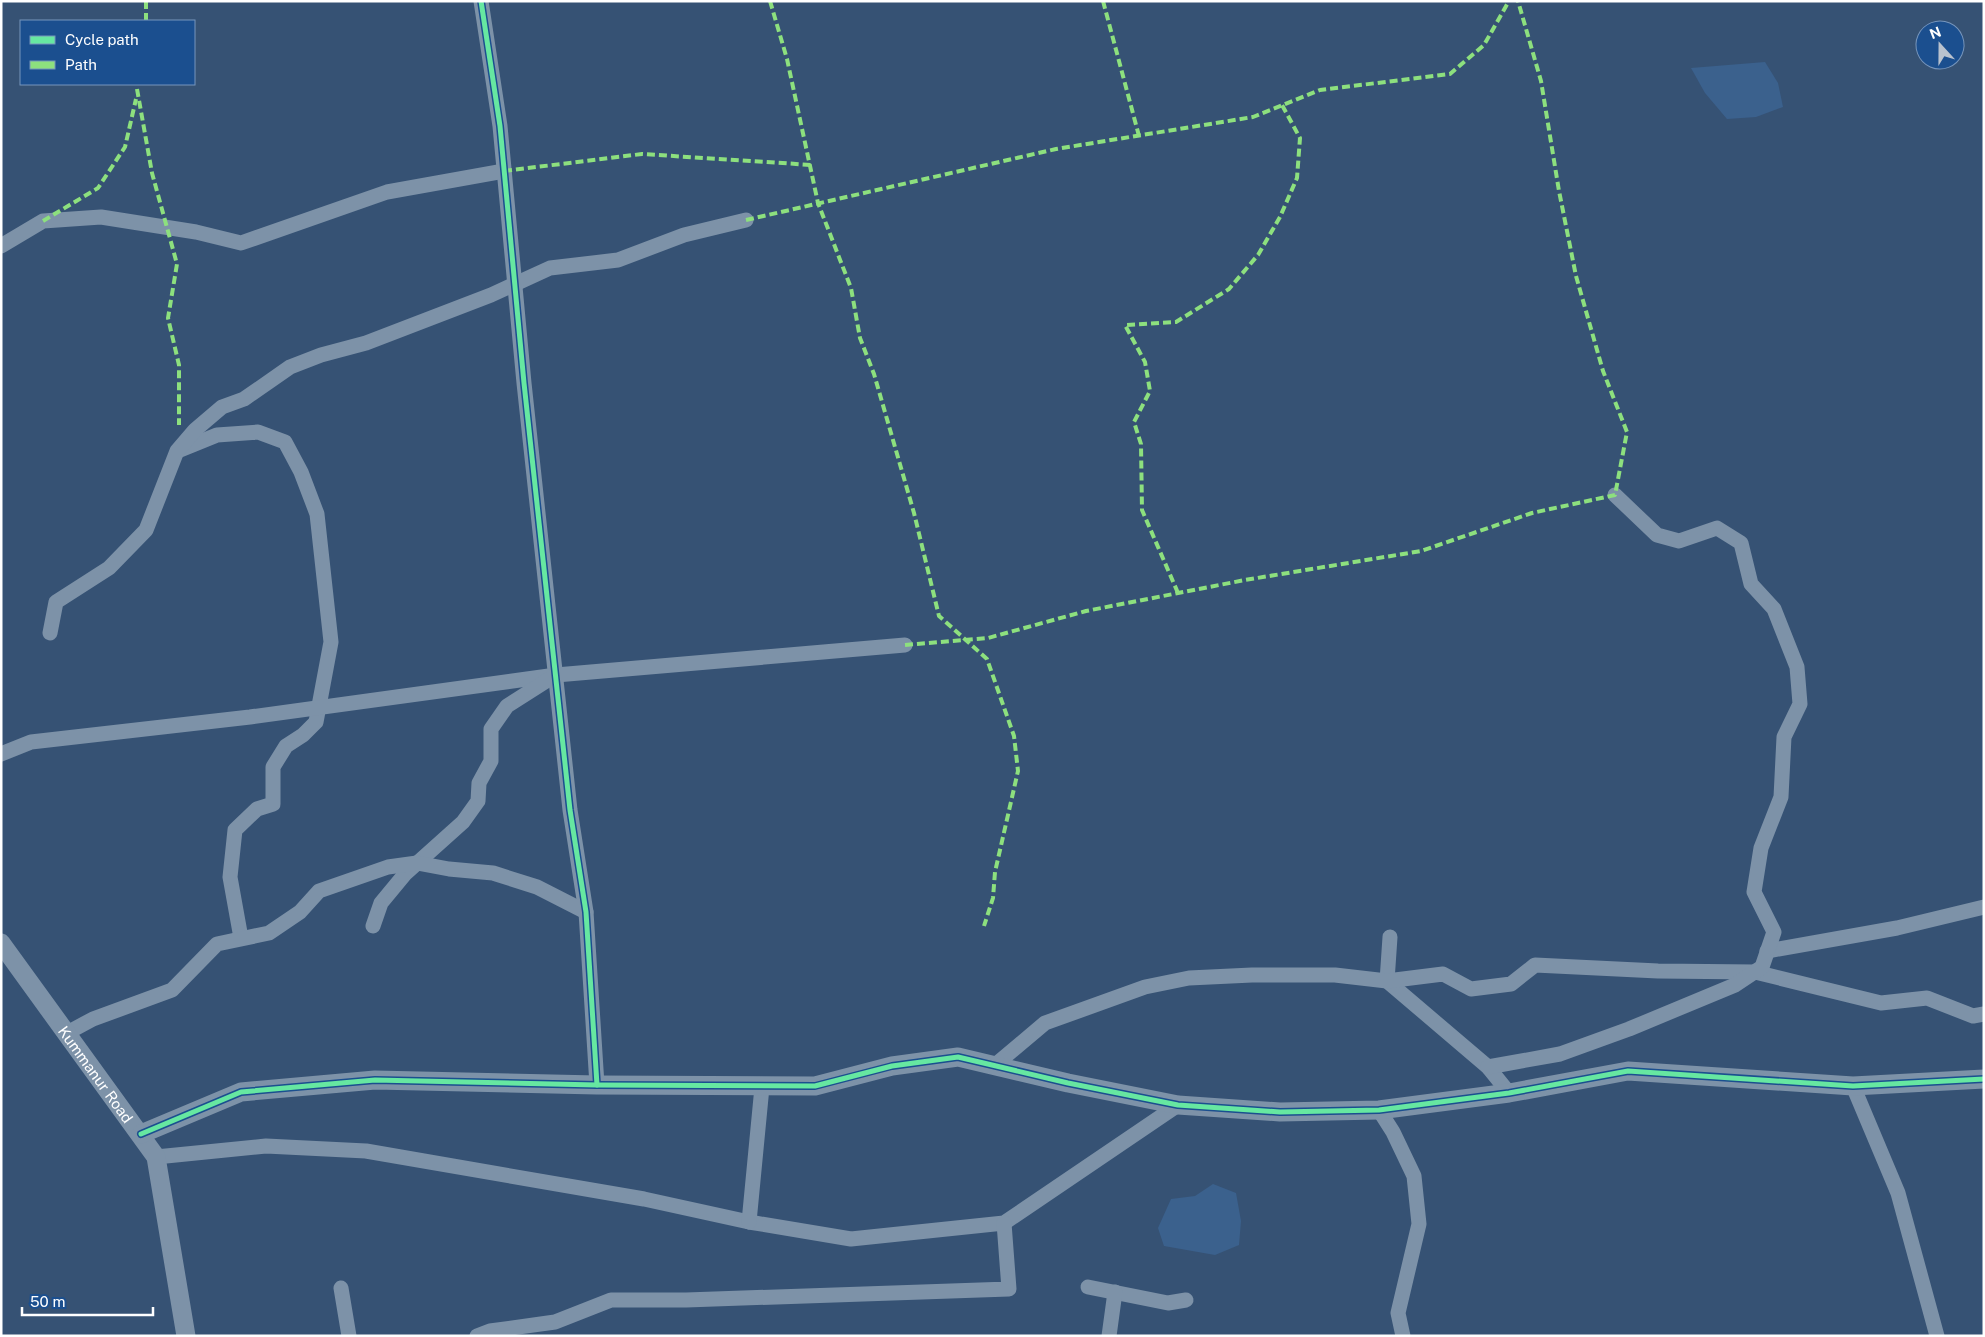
<svg xmlns="http://www.w3.org/2000/svg" width="1985" height="1337" viewBox="0 0 1985 1337" font-family="'Public Sans',sans-serif">
	<rect width="100%" height="100%" fill="#365274"/>
	<g fill="#3b618d">
		<path d="M1765,62L1778,83L1783,107L1756,117L1727,119L1705,93L1691,68Z"/>
		<path d="M1213,1184L1236,1193L1241,1221L1239,1245L1215,1255L1164,1246L1158,1228L1171,1199L1195,1196Z"/>
	</g>
	<g fill="none" stroke-linecap="round" stroke-linejoin="round">
		<g stroke="#7d92a8" stroke-width="15">
			<path d="M481,1L500,126L524,383L570,810L586,912L597,1085"/>
			<path d="M1,246L43,221L101,217L196,232L241,243L387,192L504,171"/>
			<path d="M180,450L217,435L258,432L285,442L301,472L317,514L331,642L316,722L303,735L286,746L273,767V804L257,809L235,830L230,877L241,938"/>
			<path d="M50,633L56,602L109,568L146,530L177,451L195,430L222,407L244,399L290,367L321,355L366,343L491,295L550,268L618,260L684,235L746,220"/>
			<path d="M1,754L31,742L250,717L556,675L905,645"/>
			<path d="M373,926L381,903L405,874L463,822L478,801L479,783L491,761V729L507,706L551,678"/>
			<path d="M1390,937L1387,981L1488,1067L1509,1093"/>
			<path d="M1767,951L1897,928L1984,907"/>
			<path d="M67,1033L93,1019L172,990L217,944L269,933L300,912L319,891L388,867L417,863L449,869L493,873L537,887L586,912"/>
			<path d="M994,1066L1045,1023L1145,987L1189,978L1252,975H1335L1387,981L1443,974L1471,989L1511,984L1535,965L1658,971L1755,972L1881,1003L1927,998L1973,1016L1984,1014"/>
			<path d="M1488,1067L1560,1054L1629,1029L1735,985L1762,967L1774,932L1754,892L1761,848L1781,797L1784,737L1800,704L1797,667L1774,609L1751,584L1741,543L1717,528L1679,541L1657,535L1615,495"/>
			<path d="M1853,1086L1898,1193L1937,1336"/>
			<path d="M1379,1110L1393,1132L1414,1176L1419,1224L1398,1313L1403,1336"/>
			<path d="M156,1157L266,1146L366,1151L644,1199L749,1222L851,1239L1004,1223L1178,1105"/>
			<path d="M749,1222L762,1087"/>
			<path d="M1088,1287L1168,1303L1186,1300"/>
			<path d="M341,1288L349,1336"/>
			<path d="M477,1336L490,1331L555,1322L611,1300H686L1009,1289L1004,1223"/>
			<path d="M1109,1336L1115,1292"/>
		</g>
		<g stroke="#7d92a8" stroke-width="19">
			<path id="s1" d="M1,943L156,1157L186,1336"/>
			<path d="M141,1134L241,1092L375,1080L597,1085L815,1086L892,1066L958,1057L1068,1083L1178,1105L1280,1112L1379,1110L1509,1093L1628,1071L1853,1086L1984,1079"/>
		</g>
		<g stroke="#8de07e" stroke-width="4" stroke-dasharray="8 4" stroke-linecap="butt">
			<path d="M146,1V21"/>
			<path d="M770,1L787,59L818,203L851,288L860,338L874,374L914,513L939,616L987,659L1014,736L1018,771L995,872L993,898L984,926"/>
			<path d="M1103,1L1139,136"/>
			<path d="M137,89L152,173L177,264L168,318L179,365V425"/>
			<path d="M504,171L642,154L812,165"/>
			<path d="M746,220L1056,149L1253,117L1320,90L1450,74L1484,45L1509,1"/>
			<path d="M43,221L98,188L125,147L136,99"/>
			<path d="M1178,593L1142,510L1141,444L1134,422L1150,391L1145,362L1125,325L1176,322L1229,289L1258,255L1280,217L1297,178L1300,138L1282,105"/>
			<path d="M905,645L988,638L1086,611L1245,580L1421,551L1532,513L1615,495L1627,432L1603,371L1576,276L1559,191L1541,81L1518,1"/>
		</g>
		<defs>
			<g id="cycleway">
				<path d="M481,1L500,126L524,383L570,810L586,912L597,1085"/>
				<path d="M141,1134L241,1092L375,1080L597,1085L815,1086L892,1066L958,1057L1068,1083L1178,1105L1280,1112L1379,1110L1509,1093L1628,1071L1853,1086L1984,1079"/>
			</g>
		</defs>
		<use href="#cycleway" stroke="#1b4f8f" stroke-width="8"/>
		<use href="#cycleway" stroke="#66e7a1" stroke-width="5"/>
	</g>
	<g text-anchor="middle" dominant-baseline="central" stroke-width="4" stroke-linejoin="round" paint-order="stroke">
		<g font-size="15" fill="#fff" stroke="#1b4f8f">
			<text stroke="none"><textPath href="#s1" startOffset="162">Kummanur Road</textPath></text>
		</g>
	</g>
	<rect width="1985" height="1337" fill="none" stroke="#ffffff" stroke-width="5"/>
	<rect x="20" y="20" width="175" height="65" fill="#1b4f8f" stroke="#7695bc"/>
	<rect x="30" y="36" width="25" height="8" fill="#66e7a1" stroke="#7695bc"/>
	<text x="65" y="45" font-size="15" fill="#ffffff">Cycle path</text>
	<rect x="30" y="61" width="25" height="8" fill="#8de07e" stroke="#7695bc"/>
	<text x="65" y="70" font-size="15" fill="#ffffff">Path</text>
	<g transform="translate(1940 45) rotate(339)"><circle r="24" fill="#1b4f8f" stroke="#7695bc"/>
	<path d="M0-4L9 19L0 12L-9 19Z" fill="#b9c2ce"/>
	<text y="-8" font-size="14" font-weight="bold" text-anchor="middle" fill="#ffffff">N</text>
	</g>
	<path d="M22 1307v8h131v-8" fill="none" stroke="#ffffff" stroke-width="2.5"/>
	<text x="30" y="1307" font-size="15" fill="#ffffff" stroke="#1b4f8f" stroke-width="4" paint-order="stroke">50 m</text>
</svg>
